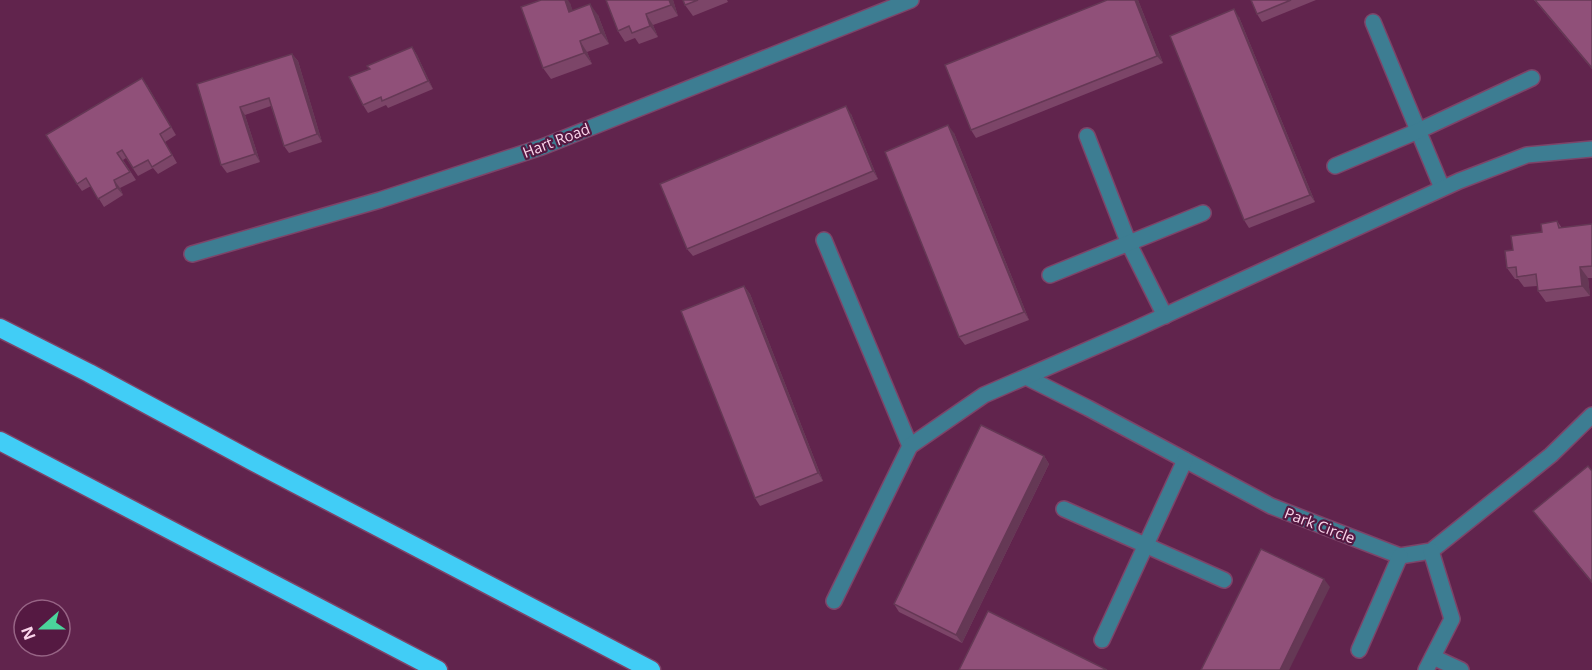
<svg xmlns="http://www.w3.org/2000/svg" width="1592" height="670" viewBox="0 0 1592 670" font-family="'Open Sans',sans-serif">
	<rect width="100%" height="100%" fill="#61244d"/>
	<g fill="none" stroke-linecap="round" stroke-linejoin="round">
		<defs>
			<g id="minor">
				<path d="M1373,22L1442,188"/>
				<path d="M1087,136L1129,244L1165,316"/>
				<path d="M1335,166L1418,131L1532,78"/>
				<path d="M824,240L910,446"/>
				<path d="M192,254L380,200L542,147L911,0"/>
				<path d="M1050,275L1203,213"/>
				<path d="M1026,377L1088,408L1271,506L1400,556L1431,551L1551,455L1592,415"/>
				<path d="M1064,509L1224,580"/>
				<path d="M834,601L910,446L984,395L1131,331L1459,181L1527,155L1592,149"/>
				<path d="M1102,640L1185,460"/>
				<path d="M1359,650L1400,556"/>
				<path d="M1433,657L1461,670"/>
				<path d="M1426,670L1452,619L1431,551"/>
			</g>
			<g id="highway">
				<path d="M0,328L89,373L254,462L651,670"/>
				<path d="M0,441L438,670"/>
			</g>
		</defs>
		<use href="#minor" stroke="#7d4469" stroke-width="18"/>
		<use href="#highway" stroke="#7d4469" stroke-width="21"/>
		<use href="#minor" stroke="#3d7d92" stroke-width="15"/>
		<use href="#highway" stroke="#41cdf6" stroke-width="18"/>
	</g>
	<g fill="#7c4568">
		<path d="M606,0H673L678,16L653,25L658,37L639,44L635,38L625,42L618,31Z"/>
		<path d="M683,0H727L728,2L693,16L685,5Z"/>
		<path d="M1107,0H1138L1163,63L976,138L971,130Z"/>
		<path d="M1251,0H1316L1262,22L1257,14Z"/>
		<path d="M1534,0H1592V69Z"/>
		<path d="M570,3L572,10L598,15L609,44L587,52L592,64L551,79L543,68Z"/>
		<path d="M1239,17L1315,202L1249,228L1244,220Z"/>
		<path d="M412,47L417,55L433,89L388,108L386,105L368,113L363,105L369,69Z"/>
		<path d="M292,54L298,61L322,142L289,153L284,146L271,106L245,115L260,162L227,173L221,165L197,84Z"/>
		<path d="M147,85L176,135L165,142L177,163L158,174L153,168L138,176L126,158L123,160L136,180L120,188L123,195L104,207L91,186L82,191L77,184Z"/>
		<path d="M851,114L878,179L693,256L687,249Z"/>
		<path d="M954,133L1029,320L965,345L959,337Z"/>
		<path d="M1557,221L1562,228L1592,224V278H1588L1590,296L1546,302L1538,291L1537,286L1524,287L1518,279H1515L1507,268L1513,250Z"/>
		<path d="M744,286L750,294L823,481L760,506L755,498Z"/>
		<path d="M1044,456L1049,464L962,643L899,612L894,604Z"/>
		<path d="M1592,471V583L1533,511Z"/>
	</g>
	<g fill="#653855">
		<path d="M565,0H568L570,3L577,22L569,12Z"/>
		<path d="M669,0H673L678,16L671,5Z"/>
		<path d="M1135,0H1138L1163,63L1157,56Z"/>
		<path d="M590,4L598,15L609,44L601,33Z"/>
		<path d="M1234,9L1239,17L1315,202L1310,195Z"/>
		<path d="M646,14L653,25L658,37L650,26Z"/>
		<path d="M580,41L587,52L592,64L584,53Z"/>
		<path d="M412,47L417,55L433,89L428,81Z"/>
		<path d="M292,54L298,61L322,142L317,134Z"/>
		<path d="M142,78L147,85L176,135L171,127Z"/>
		<path d="M846,106L851,114L878,179L873,171Z"/>
		<path d="M240,107L245,115L260,162L255,154Z"/>
		<path d="M948,125L954,133L1029,320L1024,312Z"/>
		<path d="M114,180L120,188L123,195L117,188Z"/>
		<path d="M1580,267L1588,278L1590,296L1582,286Z"/>
		<path d="M744,286L750,294L823,481L818,473Z"/>
		<path d="M1044,456L1049,464L962,643L956,635Z"/>
		<path d="M1324,579L1330,587L1289,670H1280Z"/>
	</g>
	<g fill="#905079" stroke="#653855" stroke-width="1.5">
		<path d="M541,0H565L569,12L590,4L601,33L580,41L584,53L543,68L521,7Z"/>
		<path d="M606,0H669L671,5L646,14L650,26L632,33L629,26L618,31Z"/>
		<path d="M683,0H698L685,5Z"/>
		<path d="M1107,0H1135L1157,56L971,130L945,65Z"/>
		<path d="M1251,0H1291L1257,14Z"/>
		<path d="M1535,0H1592V68Z"/>
		<path d="M1234,9L1310,195L1244,220L1170,36Z"/>
		<path d="M412,47L428,81L382,101L381,97L363,105L349,77L370,69L367,66Z"/>
		<path d="M292,54L317,134L284,146L269,98L240,107L255,154L221,165L197,84Z"/>
		<path d="M142,78L171,127L160,134L172,155L152,167L148,160L133,168L122,150L117,153L130,172L114,180L117,188L98,199L86,178L77,184L46,135Z"/>
		<path d="M846,106L873,171L687,249L660,184Z"/>
		<path d="M948,125L1024,312L959,337L885,152Z"/>
		<path d="M1557,221L1559,228L1592,224V266L1580,267L1582,286L1538,291L1536,274L1517,277L1516,267L1507,268L1505,251L1513,250L1511,236L1542,232L1541,224Z"/>
		<path d="M744,286L818,473L755,498L681,311Z"/>
		<path d="M981,425L1044,456L956,635L894,604Z"/>
		<path d="M1588,466L1592,471V582L1533,511Z"/>
		<path d="M1261,549L1324,579L1280,670H1201Z"/>
		<path d="M988,611L1107,670H959Z"/>
	</g>
	<g text-anchor="middle" dominant-baseline="central" stroke-width="4.5" stroke-linejoin="round" paint-order="stroke">
		<g font-size="15" fill="#fad4ea" stroke="#551942">
			<text transform="translate(556 140) rotate(-21)">Hart Road</text>
			<text transform="translate(1320 525) rotate(21)">Park Circle</text>
		</g>
	</g>
	<g transform="translate(42 628) rotate(249)"><circle r="28" fill="#551942" stroke="#976485" stroke-width="1.5"/>
	<path d="M0-4.5L10 22L0 15L-10 22Z" fill="#4bd49b"/>
	<text y="-9" font-size="16" font-weight="bold" text-anchor="middle" fill="#fad4ea">N</text>
	</g>
</svg>
